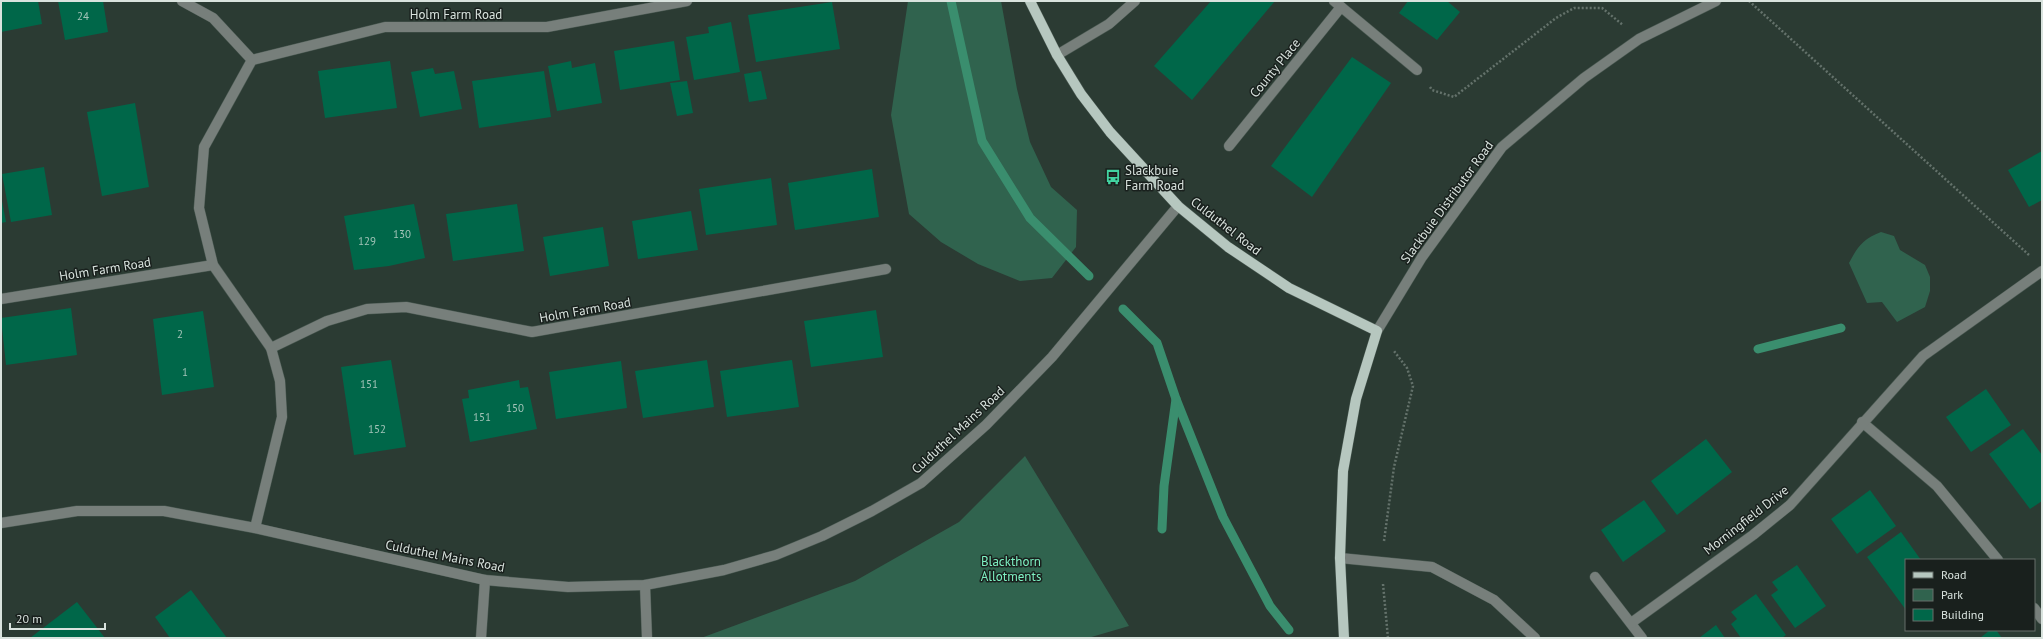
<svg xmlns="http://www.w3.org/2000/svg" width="2043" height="639" viewBox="0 0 2043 639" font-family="'PT Sans',sans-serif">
	<rect width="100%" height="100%" fill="#2b3b33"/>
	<g fill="#30634e">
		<path d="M908,1H1001L1017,89L1030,142L1051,187L1077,210L1076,247L1052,278L1020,281L978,264L941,242L909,214L891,115Z"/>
		<path d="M1881,232L1894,236L1900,250L1925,265L1930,277V291L1925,307L1897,322L1882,302L1867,303L1849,263C1858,246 1863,239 1881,232Z"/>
		<path d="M1025,456L1129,626L1088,638H701L855,581L959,522Z"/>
	</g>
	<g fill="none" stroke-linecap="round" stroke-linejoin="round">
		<g stroke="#3a8e6e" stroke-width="9">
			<path d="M951,1L982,141L1030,218L1089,276"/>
			<path d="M1123,309L1157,343L1176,399L1223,517L1270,606L1289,630"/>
			<path d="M1758,349L1841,328"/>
			<path d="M1162,529L1164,486L1176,399"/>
		</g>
	</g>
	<g fill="#006749">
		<path d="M1,1H38L42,24L1,32Z"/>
		<path d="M58,1H103L108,32L65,40Z"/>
		<path d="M1211,1H1275L1192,100L1154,66Z"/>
		<path d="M1408,1H1447L1460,12L1437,40L1399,13Z"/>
		<path d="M832,2L840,49L756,62L748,15Z"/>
		<path d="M731,22L740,72L694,80L686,37L709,33L708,27Z"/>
		<path d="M674,41L680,80L620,90L614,51Z"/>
		<path d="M1352,57L1391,83L1312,197L1271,166Z"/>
		<path d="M390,61L397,108L325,118L318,71Z"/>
		<path d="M571,61L572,68L595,63L602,103L557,111L548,66Z"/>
		<path d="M433,68L435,74L454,71L462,109L420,117L411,72Z"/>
		<path d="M544,71L551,117L479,128L472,81Z"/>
		<path d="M761,71L767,99L749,102L744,74Z"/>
		<path d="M687,81L693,113L677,116L670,83Z"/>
		<path d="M135,103L149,187L102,196L87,112Z"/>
		<path d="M2042,151V200L2029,207L2008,170Z"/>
		<path d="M44,167L52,215L11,222L2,174Z"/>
		<path d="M872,169L879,217L795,230L788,183Z"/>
		<path d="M771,178L777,225L706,235L699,189Z"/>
		<path d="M1,196L6,222L1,223Z"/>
		<path d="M414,204L425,258L389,266L354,270L344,216Z"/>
		<path d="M517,204L524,251L453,261L446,214Z"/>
		<path d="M691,211L698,250L638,259L632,221Z"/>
		<path d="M603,227L609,266L550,276L543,237Z"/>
		<path d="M71,308L77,355L6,365L1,318Z"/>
		<path d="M876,310L883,357L811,367L804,321Z"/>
		<path d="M203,311L214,387L162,395L153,319Z"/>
		<path d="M391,360L406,447L354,455L341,367Z"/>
		<path d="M707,360L714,407L643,418L635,371Z"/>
		<path d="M792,360L799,407L727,417L720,371Z"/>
		<path d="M621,361L627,408L556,419L549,372Z"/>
		<path d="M519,380L520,388L528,387L537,429L470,442L462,399L469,398L468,390Z"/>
		<path d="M1986,389L2011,425L1971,452L1946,417Z"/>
		<path d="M2023,429L2042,455V501L2030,509L1989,454Z"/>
		<path d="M1706,439L1732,472L1677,515L1651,481Z"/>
		<path d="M1870,490L1896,526L1857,554L1831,519Z"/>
		<path d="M1644,500L1666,531L1623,562L1601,530Z"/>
		<path d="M1901,532L1921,560H1906V610L1867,557Z"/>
		<path d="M1797,565L1826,606L1795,628L1771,595L1778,590L1772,582Z"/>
		<path d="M191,590L227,638H170L155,617Z"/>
		<path d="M1756,594L1786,635L1782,638H1741L1731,624L1737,619L1731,612Z"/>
		<path d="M77,602L105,638H30Z"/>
		<path d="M1716,625L1725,638H1699Z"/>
		<path d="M1990,630H1996L2002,638H1980Z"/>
	</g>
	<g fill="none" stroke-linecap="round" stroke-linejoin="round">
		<defs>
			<g id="minor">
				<path d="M182,1L213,18L252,60"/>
				<path d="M1334,1L1417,70"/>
				<path d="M1057,55L1109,24L1135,1"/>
				<path d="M1229,146L1341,7"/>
				<path d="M1,299L213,265"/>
				<path d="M1377,331L1422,257L1502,147L1584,78L1639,39L1716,1"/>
				<path d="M271,348L327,321L367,309L406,307L532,332L886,269"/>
				<path d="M1862,422L1937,486L1998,560"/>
				<path d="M1,523L77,511H164L255,528L485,580L568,587L645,585L724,570L776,555L822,536L872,511L921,483L986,425L1052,357L1178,206"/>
				<path d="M255,528L282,417L280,381L271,348L213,265L199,208L204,147L252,60L385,27H547L687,1"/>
				<path d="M1340,558L1432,567L1494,600L1535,638"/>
				<path d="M1595,577L1642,638"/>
				<path d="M645,585L647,638"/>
				<path d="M2034,608L2042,619"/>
				<path d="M1631,623L1753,535L1790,505L1923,356L2042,271"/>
				<path d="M481,638L485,580"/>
			</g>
			<path id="major" d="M1030,1L1057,55L1081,94L1110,132L1178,206L1228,247L1289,288L1377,331L1356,399L1343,471L1340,558L1344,638"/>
		</defs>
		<use href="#minor" stroke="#4a5952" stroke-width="11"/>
		<use href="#major" stroke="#4a5952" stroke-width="11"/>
		<g stroke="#64726b" stroke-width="2.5" stroke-dasharray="2 2" stroke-linecap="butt">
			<path d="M1749,1L2029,255"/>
			<path d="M1430,87L1432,90L1454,97L1556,18L1574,8H1602L1623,25"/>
			<path d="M1384,541L1394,467L1413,386L1407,368L1394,351"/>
			<path d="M1383,584L1388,638"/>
		</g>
		<use href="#minor" stroke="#777f7b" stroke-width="10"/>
		<use href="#major" stroke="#b6c7bf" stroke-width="10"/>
	</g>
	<defs>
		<symbol id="bus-bare" viewBox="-9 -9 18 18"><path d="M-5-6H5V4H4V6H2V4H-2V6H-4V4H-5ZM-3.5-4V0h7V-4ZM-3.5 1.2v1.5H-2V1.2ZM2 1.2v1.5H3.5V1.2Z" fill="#42d4a1" stroke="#19201d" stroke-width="2.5" paint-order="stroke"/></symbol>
	</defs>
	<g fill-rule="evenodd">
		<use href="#bus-bare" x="1102" y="166" width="22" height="22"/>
	</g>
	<g text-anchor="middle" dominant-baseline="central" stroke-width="3" stroke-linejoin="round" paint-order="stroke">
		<g font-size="11" fill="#a3c4b9">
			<text x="83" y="16">24</text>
			<text x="402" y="234">130</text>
			<text x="367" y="241">129</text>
			<text x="180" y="334">2</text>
			<text x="185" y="372">1</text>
			<text x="369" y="384">151</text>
			<text x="515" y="408">150</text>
			<text x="482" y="417">151</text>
			<text x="377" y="429">152</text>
		</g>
		<g font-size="13" fill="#d9e3de" stroke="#19201d">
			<text x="456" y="14">Holm Farm Road</text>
			<text transform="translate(1275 68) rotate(-51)">County Place</text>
			<text transform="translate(1447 202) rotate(-54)">Slackbuie Distributor Road</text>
			<text transform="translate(1226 226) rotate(38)">Culduthel Road</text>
			<text transform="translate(105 269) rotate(-9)">Holm Farm Road</text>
			<text transform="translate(585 310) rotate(-10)">Holm Farm Road</text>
			<text transform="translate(958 430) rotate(-43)">Culduthel Mains Road</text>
			<text transform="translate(1746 520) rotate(-38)">Morningfield Drive</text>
			<text transform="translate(445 556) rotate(11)">Culduthel Mains Road</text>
		</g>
		<g font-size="13" fill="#d9e3de" stroke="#19201d" text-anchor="start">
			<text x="1125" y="170">Slackbuie<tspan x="1125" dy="15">Farm Road</tspan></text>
		</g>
		<g font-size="13" fill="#7ff3c4" stroke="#19201d">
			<text x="1011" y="561">Blackthorn<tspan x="1011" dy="15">Allotments</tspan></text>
		</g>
	</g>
	<rect width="2043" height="639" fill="none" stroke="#d9e3de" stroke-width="4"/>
	<rect x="1905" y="559" width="130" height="72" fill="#19201d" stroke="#666e6a"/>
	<rect x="1913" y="572" width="20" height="6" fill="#b6c7bf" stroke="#666e6a"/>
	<text x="1941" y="579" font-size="12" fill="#d9e3de">Road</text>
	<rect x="1913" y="589" width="20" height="12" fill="#30634e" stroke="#666e6a"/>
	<text x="1941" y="599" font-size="12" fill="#d9e3de">Park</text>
	<rect x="1913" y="609" width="20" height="12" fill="#006749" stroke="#666e6a"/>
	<text x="1941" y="619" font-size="12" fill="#d9e3de">Building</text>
	<path d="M10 623v6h95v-6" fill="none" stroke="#d9e3de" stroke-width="2"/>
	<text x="16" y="623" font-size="12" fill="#d9e3de" stroke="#19201d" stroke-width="3" paint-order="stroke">20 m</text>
</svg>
